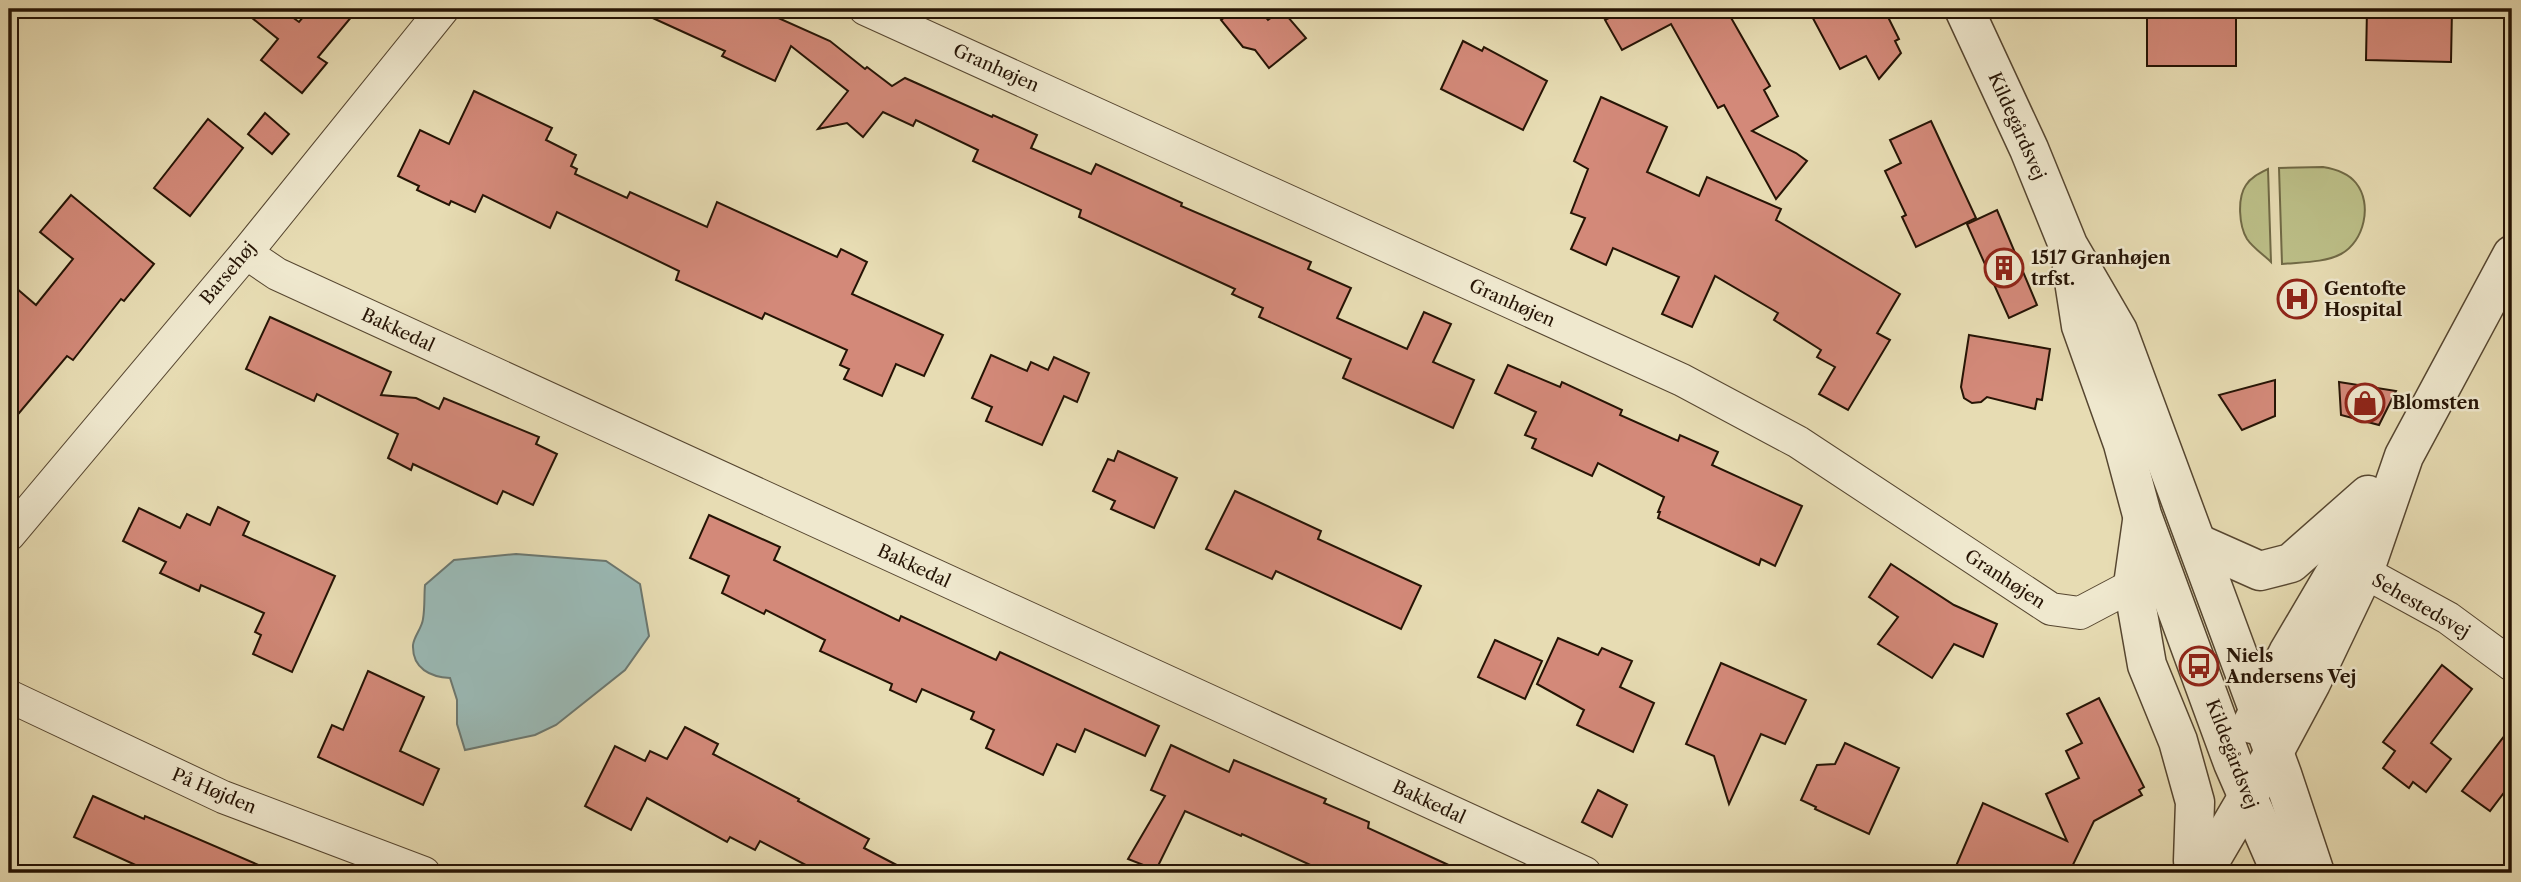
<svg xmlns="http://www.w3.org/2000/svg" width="2521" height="882" viewBox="0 0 2521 882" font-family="'Libre Caslon Text',serif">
	<rect width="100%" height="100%" fill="#e7dcb3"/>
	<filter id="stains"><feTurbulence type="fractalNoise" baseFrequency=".00286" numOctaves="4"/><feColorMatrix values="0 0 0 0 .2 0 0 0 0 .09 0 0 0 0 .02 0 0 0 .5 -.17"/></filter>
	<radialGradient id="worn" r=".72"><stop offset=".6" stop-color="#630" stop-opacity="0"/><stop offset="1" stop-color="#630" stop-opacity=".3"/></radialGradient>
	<g fill="#bcbf88" stroke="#716a46" stroke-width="2">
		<path d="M2323,167C2336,169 2348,173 2356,183C2373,204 2364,242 2341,254C2324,263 2300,262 2282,264L2279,168Z"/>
		<path d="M2268,169L2271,262C2264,255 2253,248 2247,239C2239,226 2237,198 2246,185C2251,177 2260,173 2268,169Z"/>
	</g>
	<path fill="#9ab9b5" stroke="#6c776f" stroke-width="2" d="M516,554L606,561L640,584L649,636L625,670L556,725L535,735L465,750L457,724V700L450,678C431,677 412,669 413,645C414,636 422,628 423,619C425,608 424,596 425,585L454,560Z"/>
	<g fill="#d38979" stroke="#261405" stroke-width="2">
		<path d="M241,9H281L299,22L310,9H358L318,57L327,63L302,93L261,60L278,39Z"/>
		<path d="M633,9H780L776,17L830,41L865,69L867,67L892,86L905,78L992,117L993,115L1037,135L1031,148L1091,174L1096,164L1182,203L1181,206L1311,262L1308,269L1351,288L1337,318L1407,349L1424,312L1451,324L1433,362L1474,380L1453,428L1343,378L1351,359L1259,317L1263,308L1232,294L1235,289L1079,217L1081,210L973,161L978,150L916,120L913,126L883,112L863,137L847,123L818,129L848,91L791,46L775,81L722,56L725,51Z"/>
		<path d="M1236,9H1259L1268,20L1282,10L1306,38L1269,68L1255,50L1243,47L1221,20Z"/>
		<path d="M1625,9H1726L1770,86L1764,90L1778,116L1752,131L1796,153L1807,161L1776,199L1724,105L1718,108L1671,24L1622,50L1605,20Z"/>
		<path d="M1808,9H1884L1899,39L1895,41L1901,53L1879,79L1866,56L1840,69Z"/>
		<rect x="2147" y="9" width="89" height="57"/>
		<path d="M2367,9H2452L2451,62L2366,60Z"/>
		<path d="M1463,41L1482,51L1484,47L1547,81L1523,130L1441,89Z"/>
		<path d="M474,91L552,128L546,140L576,155L571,166L577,169L575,174L627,198L630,192L707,227L717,202L837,257L841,249L867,262L852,294L943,335L924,376L896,364L882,396L844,379L849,369L840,365L847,350L765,313L762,319L676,280L679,271L557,212L550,228L483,195L475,212L451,201L449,205L417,190L419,186L398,176L420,130L449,144Z"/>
		<path d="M1601,97L1667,127L1647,172L1699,196L1707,177L1781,209L1776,220L1900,294L1877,333L1890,340L1848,410L1819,394L1835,367L1817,357L1821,350L1774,320L1778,313L1715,276L1692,327L1662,314L1679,277L1613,248L1606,265L1571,249L1585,218L1571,213L1588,169L1574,161Z"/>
		<path d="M265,113L289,134L272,154L248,134Z"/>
		<path d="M208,119L243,148L190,216L154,188Z"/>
		<path d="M1931,121L1976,218L1916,247L1902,217L1906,215L1885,171L1901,163L1890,140Z"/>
		<path d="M71,195L154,264L124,301L121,299L73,360L67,356L9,425V282L36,305L73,259L40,232Z"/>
		<path d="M1997,210L2037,305L2009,318L1967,224Z"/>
		<path d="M270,317L391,372L381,395L416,398L439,409L444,398L539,437L536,444L557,454L533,505L503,491L497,504L413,464L411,470L388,458L398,434L317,394L314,401L246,369Z"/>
		<path d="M1969,335L2050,349L2042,400L2037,399L2035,409L1987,397L1981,402L1972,403L1964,398L1961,387Z"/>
		<path d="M991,355L1027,371L1031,362L1048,370L1054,357L1089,373L1077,402L1064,396L1042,445L986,421L992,407L972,398Z"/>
		<path d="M1508,365L1560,387L1562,382L1622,410L1620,415L1678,441L1680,435L1718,452L1712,465L1802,506L1775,566L1761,559L1759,565L1658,518L1660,512H1658L1664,497L1598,463L1592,476L1532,448L1536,439L1525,435L1536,412L1495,393Z"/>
		<path d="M2275,380V416L2242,430L2219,395Z"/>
		<path d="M2339,382L2396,391L2379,425L2341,415Z"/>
		<path d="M1118,451L1177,478L1154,528L1111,509L1115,501L1093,491L1108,459L1114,461Z"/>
		<path d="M1235,491L1321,531L1318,539L1421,586L1401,629L1276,571L1272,579L1206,549Z"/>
		<path d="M218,507L249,522L243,535L335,576L292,672L253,654L261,635L255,632L264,613L201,585L199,591L160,573L166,562L123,541L139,508L180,528L187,514L210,525Z"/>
		<path d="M709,515L780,547L774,560L899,621L901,616L996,660L1000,652L1159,726L1145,756L1085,729L1075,752L1057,744L1043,775L986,748L994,730L971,719L974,712L922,689L916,702L890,690L892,684L820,651L825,640L766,610L764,614L722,593L729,576L690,558Z"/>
		<path d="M1891,564L1954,605L1997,624L1983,657L1954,644L1932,678L1878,644L1898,617L1869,597Z"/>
		<path d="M1558,638L1598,655L1602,648L1632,661L1620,687L1654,703L1633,752L1577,725L1584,710L1537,684Z"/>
		<path d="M1495,640L1542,661L1525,699L1478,677Z"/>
		<path d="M1721,663L1806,700L1785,744L1761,734L1729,804L1714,756L1686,744Z"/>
		<path d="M2442,665L2472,689L2431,743L2451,759L2426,792L2413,782L2409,788L2383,768L2395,751L2383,742Z"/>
		<path d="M368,671L424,697L400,751L439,769L423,805L318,757L332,725L343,730Z"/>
		<path d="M2099,698L2144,787L2139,790L2142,795L2094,821L2069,873H1953L1983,803L2067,841L2046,794L2079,778L2066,751L2082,743L2067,714Z"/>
		<path d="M2512,726V782L2490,811L2462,791Z"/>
		<path d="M685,727L718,744L713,754L799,799L798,801L869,839L864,848L912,873H821L760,841L755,850L730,837L727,842L647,798L631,830L585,806L615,746L645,761L650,751L667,759Z"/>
		<path d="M1845,743L1899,768L1869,834L1815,809L1816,807L1801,800L1817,765L1835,764Z"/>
		<path d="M1171,745L1229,772L1234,760L1302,789L1326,799L1324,803L1369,822L1368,828L1466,873H1328L1242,834L1241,836L1185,811L1156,870L1128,859L1165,796L1151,790Z"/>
		<path d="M1598,790L1627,805L1612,837L1582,822Z"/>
		<path d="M93,796L144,819L145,816L277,873H153L74,837Z"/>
	</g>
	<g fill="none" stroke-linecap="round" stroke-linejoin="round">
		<defs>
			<g id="minor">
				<path d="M865,9L1682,380L1798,442L2051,609L2080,613L2133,585"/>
				<path d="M246,253L277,274L1585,873"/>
				<path d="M9,535L246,253L443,9"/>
				<path d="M2364,572L2448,618L2512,665"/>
				<path d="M9,696L223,797L424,873"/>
			</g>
			<g id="tertiary">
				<path d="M1964,9L2029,149L2068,245L2118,331L2282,774L2315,873"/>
				<path d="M2072,268L2081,326L2123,444L2142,515L2233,763L2281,873"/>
				<path d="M2142,521L2133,585L2147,665L2178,741L2195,802L2193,861"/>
				<path d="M2197,543L2260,571L2291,563L2368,495"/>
				<path d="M2252,724L2288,653L2361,529"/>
				<path d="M2203,873L2274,752L2311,683L2364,572L2404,456L2512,255"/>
			</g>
		</defs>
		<use href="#minor" stroke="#564630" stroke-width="34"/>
		<use href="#tertiary" stroke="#564630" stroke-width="41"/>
		<use href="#minor" stroke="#efe8ce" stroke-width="32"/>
		<use href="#tertiary" stroke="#efe8ce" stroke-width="38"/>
	</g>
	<defs>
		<symbol id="building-ring" viewBox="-11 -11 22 22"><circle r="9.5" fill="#efe8ce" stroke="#8f2418" stroke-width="1.5"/><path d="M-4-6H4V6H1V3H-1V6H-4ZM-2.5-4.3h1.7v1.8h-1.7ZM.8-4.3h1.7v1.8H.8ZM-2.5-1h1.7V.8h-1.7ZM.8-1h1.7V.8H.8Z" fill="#8f2418"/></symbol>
		<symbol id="hospital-ring" viewBox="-11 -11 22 22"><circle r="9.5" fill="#efe8ce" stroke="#8f2418" stroke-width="1.5"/><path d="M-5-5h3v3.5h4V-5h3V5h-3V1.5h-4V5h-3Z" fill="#8f2418"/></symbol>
		<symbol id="shop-ring" viewBox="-11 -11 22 22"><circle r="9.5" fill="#efe8ce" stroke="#8f2418" stroke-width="1.5"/><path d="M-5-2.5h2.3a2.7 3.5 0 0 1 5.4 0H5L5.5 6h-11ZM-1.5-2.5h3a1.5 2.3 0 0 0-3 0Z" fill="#8f2418"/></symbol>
		<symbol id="bus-ring" viewBox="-11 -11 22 22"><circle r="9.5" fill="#efe8ce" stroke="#8f2418" stroke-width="1.5"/><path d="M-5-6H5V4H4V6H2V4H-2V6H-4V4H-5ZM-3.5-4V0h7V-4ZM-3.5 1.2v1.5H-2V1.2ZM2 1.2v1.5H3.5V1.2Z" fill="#8f2418"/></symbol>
	</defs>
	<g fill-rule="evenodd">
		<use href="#building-ring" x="1982" y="246" width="44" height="44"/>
		<use href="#hospital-ring" x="2275" y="277" width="44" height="44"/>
		<use href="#shop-ring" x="2343" y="381" width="44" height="44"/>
		<use href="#bus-ring" x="2177" y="644" width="44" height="44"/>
	</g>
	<g text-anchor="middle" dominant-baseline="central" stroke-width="5" stroke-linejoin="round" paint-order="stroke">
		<g font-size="18" fill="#261405" stroke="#efe8ce">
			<text transform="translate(996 68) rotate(24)">Granhøjen</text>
			<text transform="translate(2017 126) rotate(66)">Kildegårdsvej</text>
			<text transform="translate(228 273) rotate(-50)">Barsehøj</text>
			<text transform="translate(1512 303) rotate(24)">Granhøjen</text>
			<text transform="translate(398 330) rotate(25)">Bakkedal</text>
			<text transform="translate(914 566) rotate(25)">Bakkedal</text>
			<text transform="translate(2005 579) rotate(33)">Granhøjen</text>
			<text transform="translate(2421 606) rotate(30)">Sehestedsvej</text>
			<text transform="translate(2232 754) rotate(69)">Kildegårdsvej</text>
			<text transform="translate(214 791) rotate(23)">På Højden</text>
			<text transform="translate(1429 802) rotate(25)">Bakkedal</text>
		</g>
		<g font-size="18" font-weight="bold" fill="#261405" stroke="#efe8ce" text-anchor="start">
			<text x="2031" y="258">1517 Granhøjen<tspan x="2031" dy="21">trfst.</tspan></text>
			<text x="2324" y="289">Gentofte<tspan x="2324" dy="21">Hospital</tspan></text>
			<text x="2392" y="403">Blomsten</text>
			<text x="2226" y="656">Niels<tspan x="2226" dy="21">Andersens Vej</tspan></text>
		</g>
	</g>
	<rect width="2521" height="882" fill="none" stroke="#e7dcb3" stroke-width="35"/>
	<rect x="10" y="10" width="2500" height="861" fill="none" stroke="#261405" stroke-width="3.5"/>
	<rect x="18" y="18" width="2486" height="847" fill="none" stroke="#261405" stroke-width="2"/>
	<rect width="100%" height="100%" filter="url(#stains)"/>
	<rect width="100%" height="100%" fill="url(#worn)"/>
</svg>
